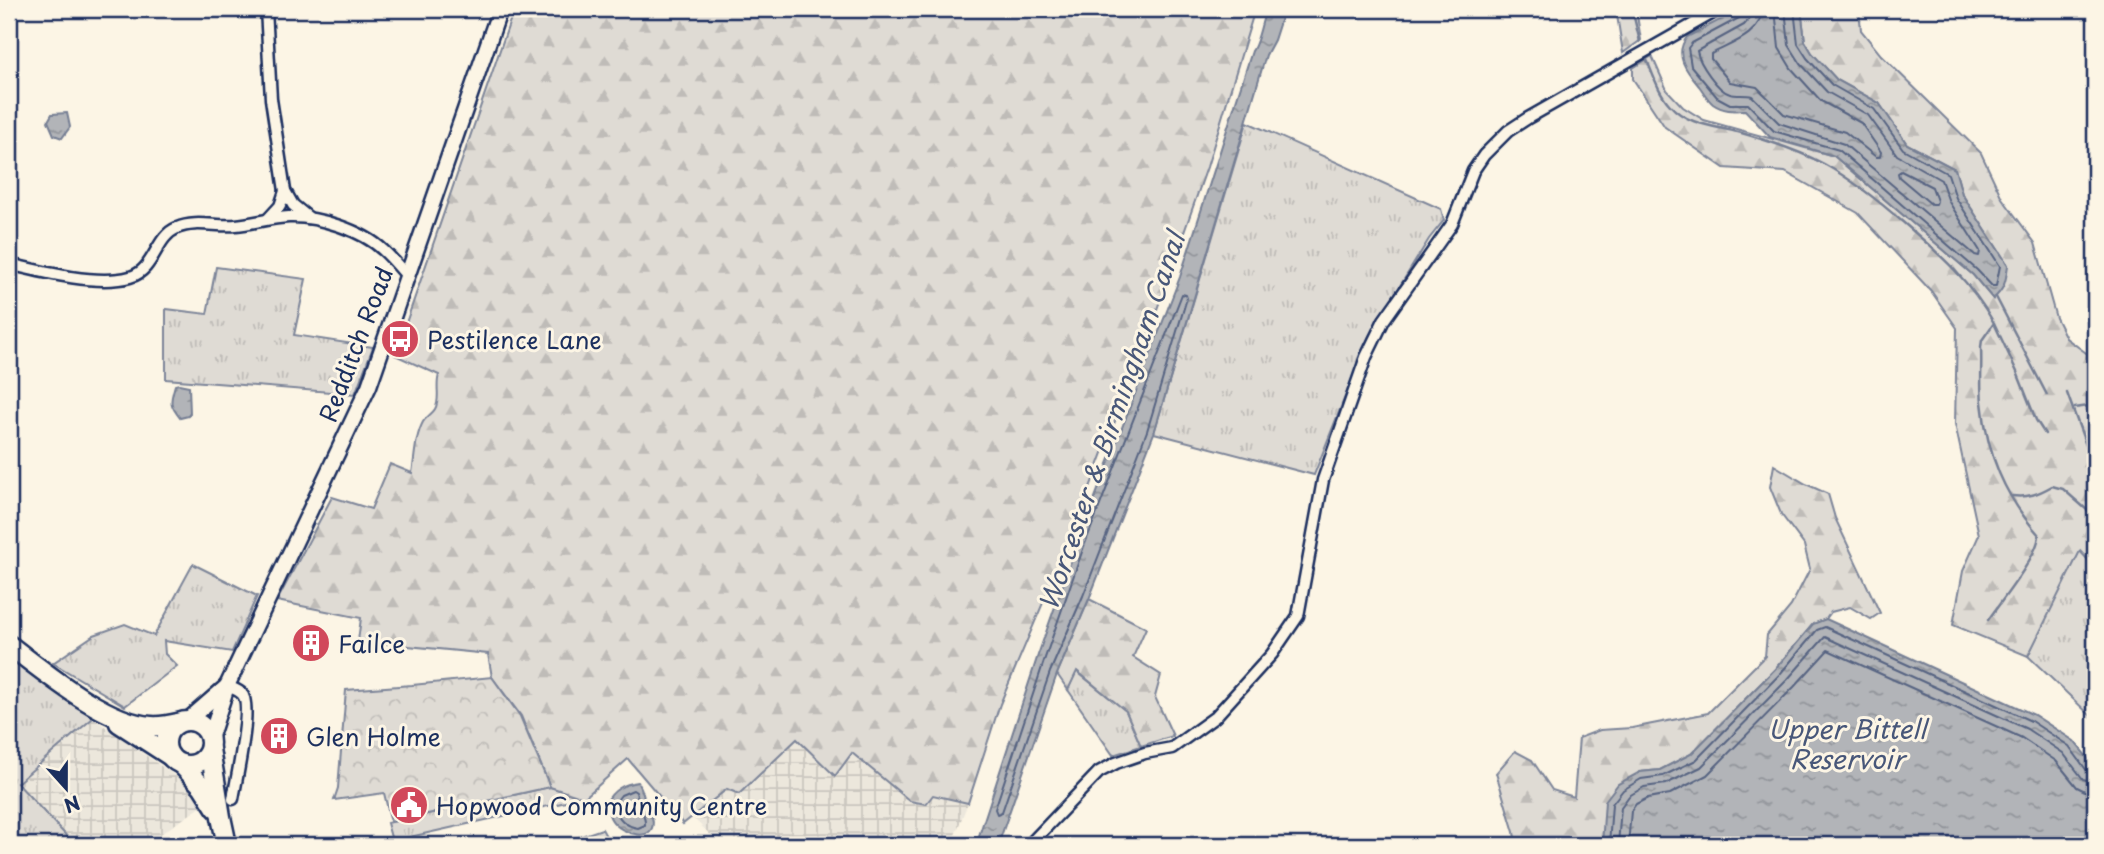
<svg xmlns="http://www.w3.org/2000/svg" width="2104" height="854" viewBox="0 0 2104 854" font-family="'Playpen Sans',sans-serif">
	<defs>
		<pattern id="industrial-grid" width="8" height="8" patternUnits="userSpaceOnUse" patternTransform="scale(1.75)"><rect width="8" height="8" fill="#ece7dc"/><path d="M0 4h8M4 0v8" fill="none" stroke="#cac6bf"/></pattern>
		<pattern id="grass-tufts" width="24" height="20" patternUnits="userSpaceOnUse" patternTransform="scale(1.75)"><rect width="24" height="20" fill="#dfdbd4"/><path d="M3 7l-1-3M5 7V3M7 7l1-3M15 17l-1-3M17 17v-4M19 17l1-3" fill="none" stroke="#bfbcb8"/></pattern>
		<pattern id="forest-firs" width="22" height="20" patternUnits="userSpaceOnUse" patternTransform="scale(1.75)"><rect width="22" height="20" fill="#dfdbd4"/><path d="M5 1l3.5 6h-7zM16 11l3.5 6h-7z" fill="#bfbcb8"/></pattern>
		<pattern id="park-crowns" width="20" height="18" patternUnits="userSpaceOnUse" patternTransform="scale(1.75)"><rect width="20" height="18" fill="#dfdbd4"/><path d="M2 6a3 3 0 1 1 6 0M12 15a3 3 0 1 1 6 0" fill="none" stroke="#bfbcb8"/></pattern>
		<pattern id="water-ripples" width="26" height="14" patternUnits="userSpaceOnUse" patternTransform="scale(1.75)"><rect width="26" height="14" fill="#b2b4b8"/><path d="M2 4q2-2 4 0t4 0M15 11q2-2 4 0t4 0" fill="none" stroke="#909399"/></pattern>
	</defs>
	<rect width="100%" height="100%" fill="#fcf5e5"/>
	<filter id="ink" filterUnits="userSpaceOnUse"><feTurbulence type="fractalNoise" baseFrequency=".0143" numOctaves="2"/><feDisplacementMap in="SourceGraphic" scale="14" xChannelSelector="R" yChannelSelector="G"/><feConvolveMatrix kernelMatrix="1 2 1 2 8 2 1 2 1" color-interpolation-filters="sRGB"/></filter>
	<g filter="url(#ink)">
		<g fill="url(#industrial-grid)">
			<path d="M93,718L192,788L201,807L144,845H75L16,783Z"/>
			<path d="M797,739L835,776L852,753L910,801L933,795L968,803L951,845H721L692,817L727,789L739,794Z"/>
		</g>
		<g fill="url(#grass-tufts)" stroke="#7d8599" stroke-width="2">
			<path d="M1247,122L1441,209L1444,220L1429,239L1369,336L1314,475L1154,433Z"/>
			<path d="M216,267L306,279L294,335L373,347L355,394L166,379V309L207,314Z"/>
			<path d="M2077,548L2095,567V720L2028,656Z"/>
			<path d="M193,564L257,596L232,652L164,641L165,654L177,666L125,706L53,663L94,635L125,624L154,636Z"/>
			<path d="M18,660L93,718L17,783L75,845H9V670Z"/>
			<path d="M1076,671L1126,711L1141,746L1113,755L1068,690Z"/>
			<path d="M550,787L584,798L392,841L387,823Z"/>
			<path d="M602,829L611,845H600L595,840L585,845H555Z"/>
		</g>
		<g fill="url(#forest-firs)" stroke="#7d8599" stroke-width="2">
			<path d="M514,9H1255L1207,167L1155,315L1074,530L1000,704L968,803L933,795L926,804L910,801L852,753L835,776L797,739L739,794L727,789L683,824L628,759L584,798L550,787L521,716L492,677L488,654L358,641L361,618L277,601L332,497L371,509L390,464L412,473C415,456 415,437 423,422C426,417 432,414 435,409C441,399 435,386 439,375L395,355Z"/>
			<path d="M1616,9H1636L1641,40L1623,53Z"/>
			<path d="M1801,9H1859L1861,30L1881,55L1981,153L2002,198L2035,243L2056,318L2066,338L2089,355H2095V567L2080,551L2028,656L1953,625L1963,571L1979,535L1955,424L1957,328L1931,291L1858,213L1785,172L1724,168L1665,127L1633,79V68L1652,56L1667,90L1683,107L1704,120L1834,156L1973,275L1993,299L2008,265L1962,194L1955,169L1907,144L1879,103L1837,80L1812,53L1805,41Z"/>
			<path d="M1774,465L1806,484L1828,494L1835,518L1880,613L1871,619L1850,607L1831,612L1826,619L1813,624L1775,669L1691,754L1660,770L1639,772L1604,829L1602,845H1516L1514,832L1496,773L1515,751L1532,760L1552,790L1574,797L1579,738L1600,730L1632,728L1708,713L1765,656L1767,635L1791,606L1810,569L1804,545L1781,514L1770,487Z"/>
			<path d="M1089,599L1146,628L1133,657L1161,675L1155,697L1173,736L1141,746L1126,711L1077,671L1068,690L1057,674Z"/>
		</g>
		<path fill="url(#park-crowns)" stroke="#7d8599" stroke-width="2" d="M492,677L520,716L550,787L391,822L384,793L334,800L338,788L346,690L412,685Z"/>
		<g fill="url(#water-ripples)" stroke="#767f94" stroke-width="2">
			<path d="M1266,9H1284L1274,40L1266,55L1154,433L1089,599L1057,674L998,845H976L1038,655L1076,547L1180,277L1252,51C1258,44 1262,20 1266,9Z"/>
			<path d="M1741,9H1801L1805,41L1812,53L1837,80L1879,103L1907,144L1955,169L1962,194L2008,265C2006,280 2005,289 1993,299L1973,275L1834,156L1770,137L1745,110C1733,111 1723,111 1713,104C1707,99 1703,91 1699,86C1687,72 1673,55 1687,37Z"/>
			<path d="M67,113L70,127L62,138L54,135L48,121L52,114Z"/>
			<path d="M179,384L189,386L190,413L188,416L180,418C169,404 170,402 175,385Z"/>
			<path d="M1826,619L2034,715L2074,741L2087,757L2095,772V845H1602L1605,801L1618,784L1640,772L1660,770L1691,754L1775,669L1813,624Z"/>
			<path d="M638,782C643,789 643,795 645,802C647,808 651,812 652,817C659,845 620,835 611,819C608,814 608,808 606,803C613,789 624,784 638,782Z"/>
		</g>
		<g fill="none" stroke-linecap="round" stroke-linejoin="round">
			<g stroke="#576482" stroke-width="2">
				<path d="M1742,9L1739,18L1692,43L1688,48L1691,66L1717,97L1730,104H1748L1774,131L1839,150L1977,270L1992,286H1996L2000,266L1956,198L1948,174L1903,149L1874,109L1832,85L1807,58L1798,44L1794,9"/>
				<path d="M1751,9L1750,18L1744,25L1697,51C1699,63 1718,91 1730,94C1737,96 1745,94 1752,96L1779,123L1844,144L1975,255L1979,256L1980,251L1949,202L1941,180L1897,155L1868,115L1827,92L1801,64L1789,45L1785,9"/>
				<path d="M1762,9C1761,35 1732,43 1711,54V59L1730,82L1757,87L1784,114L1845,132L1876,157H1880L1881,152L1861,123L1821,101L1791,68L1779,48L1775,9"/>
				<path d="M1901,171L1932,187L1937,201L1936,204H1931L1899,177L1898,173Z"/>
				<path d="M1182,294L1186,295L1187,298L1147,431L1083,596L1050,672L1002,812L997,814L995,809L1045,658L1083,549Z"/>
				<path d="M633,790L636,792C638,803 646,815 645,825L638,828C624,826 617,818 614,804L621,795Z"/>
				<path d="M1609,845L1612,804L1623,790L1641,779L1663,776L1696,760L1780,674L1817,630L1825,627L2031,721L2069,746L2087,771L2095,773"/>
				<path d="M1618,845L1621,807L1629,796L1644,787L1666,784L1701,767L1787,680L1825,637L2027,729L2063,753L2083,779L2095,782"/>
				<path d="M1628,845L1631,811L1636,804L1648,798L1670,794L1707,775L1794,687L1828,650L2022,738L2056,761L2077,787L2087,792L2095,793"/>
			</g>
			<g stroke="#767f94" stroke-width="2.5">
				<path d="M1632,9L1640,42"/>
				<path d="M1646,58C1653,74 1658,92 1670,105C1687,125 1714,126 1738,132C1766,140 1798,150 1824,164C1853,180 1880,202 1905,224C1942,256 1970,281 1994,323L1982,340L1981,347C1982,365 1980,384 1982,402C1987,454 2004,496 2039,535C2038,556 2001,601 1988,620"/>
				<path d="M1996,297L2047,395"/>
				<path d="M1994,323L2017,372L2036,420L2045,434"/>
				<path d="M2067,393L2092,462L2095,477"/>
				<path d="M2075,408L2095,405"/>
				<path d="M2012,496C2028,498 2038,494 2052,486L2063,489L2095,517"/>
			</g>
			<defs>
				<g id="minor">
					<path d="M266,9L271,99L285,191L293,205L309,218"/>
					<path d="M268,219L280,206L285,191"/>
					<path d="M9,264C42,272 97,286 130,277C155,270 155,237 177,228C195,220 217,227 236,225C254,223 271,218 289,217C317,216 362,230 383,250C392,258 400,268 408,277"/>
					<path d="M227,686C231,688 239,690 242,694C253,704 236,781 233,799"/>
					<path d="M1029,845L1099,772L1116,763L1145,753L1172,748L1215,717L1272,654L1298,616L1323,480L1366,357L1384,320L1452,224L1473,171L1484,155L1508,131L1528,118L1720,9"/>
				</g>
				<g id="secondary">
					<path d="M187,721L226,687"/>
					<path d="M210,739L227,686L369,386L500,9"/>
				</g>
				<g id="trunk">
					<path d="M9,645C45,672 105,723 151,726C160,727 169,725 178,723"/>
					<circle cx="188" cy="743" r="22"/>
					<path d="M119,723L170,756"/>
					<path d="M210,749L221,817L227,845"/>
					<path d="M181,764L202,786L216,808"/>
				</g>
			</defs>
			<use href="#minor" stroke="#1b2f5e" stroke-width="15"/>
			<use href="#secondary" stroke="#1b2f5e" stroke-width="19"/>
			<use href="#trunk" stroke="#1b2f5e" stroke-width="23"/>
			<use href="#minor" stroke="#fcf5e5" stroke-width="10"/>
			<use href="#secondary" stroke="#fcf5e5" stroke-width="14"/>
			<use href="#trunk" stroke="#fcf5e5" stroke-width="18"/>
		</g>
	</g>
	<defs>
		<symbol id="bus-disc" viewBox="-11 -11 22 22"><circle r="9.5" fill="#d1495b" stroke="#fcf5e5"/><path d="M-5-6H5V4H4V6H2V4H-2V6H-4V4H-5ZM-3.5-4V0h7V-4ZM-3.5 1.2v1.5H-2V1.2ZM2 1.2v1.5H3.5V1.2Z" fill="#fff"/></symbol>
		<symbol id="building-disc" viewBox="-11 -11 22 22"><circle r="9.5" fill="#d1495b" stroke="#fcf5e5"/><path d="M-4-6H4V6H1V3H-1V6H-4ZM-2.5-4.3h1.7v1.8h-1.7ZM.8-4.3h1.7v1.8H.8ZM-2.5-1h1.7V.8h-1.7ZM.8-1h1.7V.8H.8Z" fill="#fff"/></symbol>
		<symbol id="civic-disc" viewBox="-11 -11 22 22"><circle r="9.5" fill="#d1495b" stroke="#fcf5e5"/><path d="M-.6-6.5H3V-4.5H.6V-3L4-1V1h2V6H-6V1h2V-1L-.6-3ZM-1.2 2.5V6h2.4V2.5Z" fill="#fff"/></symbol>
	</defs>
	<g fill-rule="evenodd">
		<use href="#bus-disc" x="378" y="317" width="44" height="44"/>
		<use href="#building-disc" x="289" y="621" width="44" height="44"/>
		<use href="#building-disc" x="257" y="714" width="44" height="44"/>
		<use href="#civic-disc" x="387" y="783" width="44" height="44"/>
	</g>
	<g text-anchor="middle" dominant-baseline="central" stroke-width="6" stroke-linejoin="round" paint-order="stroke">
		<g font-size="24" fill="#1b2f5e" stroke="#fcf5e5" text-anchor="start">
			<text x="427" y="339">Pestilence Lane</text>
			<text x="338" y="643">Failce</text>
			<text x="306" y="736">Glen Holme</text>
			<text x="436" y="805">Hopwood Community Centre</text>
		</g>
		<g font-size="24" fill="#1b2f5e" stroke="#fcf5e5">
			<text transform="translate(355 344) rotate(-69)">Redditch Road</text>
		</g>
		<g font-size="26" font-style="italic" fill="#485779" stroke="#fcf5e5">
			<text transform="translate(1111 421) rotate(-71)">Worcester &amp; Birmingham Canal</text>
			<text x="1847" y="728">Upper Bittell<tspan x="1847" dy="30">Reservoir</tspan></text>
		</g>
	</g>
	<rect width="2104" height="854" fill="none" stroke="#fcf5e5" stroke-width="35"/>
	<rect x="18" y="18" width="2069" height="819" fill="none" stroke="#1b2f5e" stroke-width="2.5" filter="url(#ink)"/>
	<g transform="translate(66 788) rotate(159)" stroke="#fcf5e5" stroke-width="5" paint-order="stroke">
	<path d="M0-5L12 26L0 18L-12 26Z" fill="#1b2f5e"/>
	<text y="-10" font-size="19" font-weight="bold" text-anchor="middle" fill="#1b2f5e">N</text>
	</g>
</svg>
